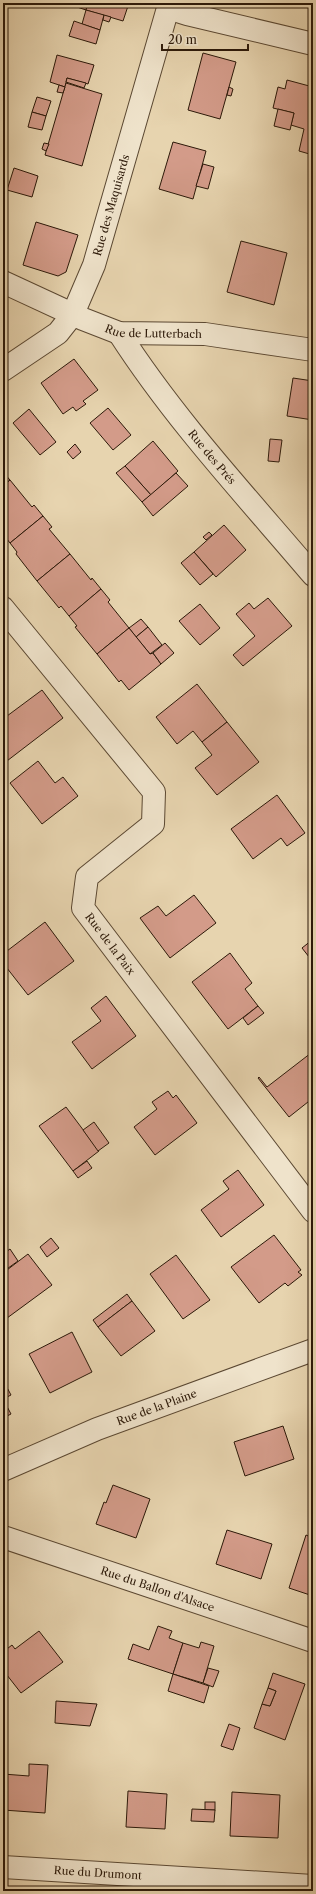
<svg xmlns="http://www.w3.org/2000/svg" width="316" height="1894" viewBox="0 0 316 1894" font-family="'Libre Caslon Text',serif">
	<rect width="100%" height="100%" fill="#e7d4af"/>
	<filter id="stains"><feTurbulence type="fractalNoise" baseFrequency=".005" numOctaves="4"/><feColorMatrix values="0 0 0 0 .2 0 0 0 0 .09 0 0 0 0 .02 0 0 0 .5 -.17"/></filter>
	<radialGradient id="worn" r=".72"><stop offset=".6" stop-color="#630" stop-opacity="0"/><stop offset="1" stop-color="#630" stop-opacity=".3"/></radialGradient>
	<g fill="#d39b89" stroke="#2c1909">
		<path d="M65,3H88L86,10Z"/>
		<path d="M88,3H129L123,21L86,10Z"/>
		<path d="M86,10L104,15L100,30L82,24Z"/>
		<path d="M104,15L111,17L109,22L103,20Z"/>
		<path d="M74,21L100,30L96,44L69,36Z"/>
		<path d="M203,53L236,62L220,119L188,110Z"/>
		<path d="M57,55L94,65L88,84L67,78L65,87L50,82Z"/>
		<path d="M67,78L86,83L84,88L66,82Z"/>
		<path d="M287,80L313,87V155L299,151L304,129L291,125L294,113L273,108L278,87L285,89Z"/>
		<path d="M66,83L102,94L82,166L45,155Z"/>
		<path d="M59,85L65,87L63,93L57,92Z"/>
		<path d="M229,87L233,89L231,96L227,95Z"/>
		<path d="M37,97L51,101L46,116L32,112Z"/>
		<path d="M278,109L294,113L290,130L274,126Z"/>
		<path d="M32,112L46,116L42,130L28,127Z"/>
		<path d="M173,142L206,151L193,199L159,189Z"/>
		<path d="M44,143L49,144L46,151L42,149Z"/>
		<path d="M203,164L214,167L208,189L196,186Z"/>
		<path d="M14,168L38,176L32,197L7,190Z"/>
		<path d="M36,222L78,235L66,272L58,276L23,265Z"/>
		<path d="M241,241L287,253L274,305L227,292Z"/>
		<path d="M74,359L98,390L83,401L86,404L76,411L73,407L63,414L41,383Z"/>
		<path d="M293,378L313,381V420L287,416Z"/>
		<path d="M108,408L131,435L113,450L90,423Z"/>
		<path d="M29,409L56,442L40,455L13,423Z"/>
		<path d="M270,439L282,440L279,462L268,461Z"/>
		<path d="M153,441L178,471L151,495L125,466Z"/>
		<path d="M75,444L81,452L73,459L67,452Z"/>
		<path d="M125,466L151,495L142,502L116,473Z"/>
		<path d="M3,472L10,480L3,486Z"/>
		<path d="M176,473L188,486L153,516L142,502Z"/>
		<path d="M10,480L32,507L34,505L43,516L10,543L3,534V486Z"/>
		<path d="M43,516L52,527L49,529L70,554L37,581L16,554L17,552L10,543Z"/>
		<path d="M224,525L246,550L216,577L194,552Z"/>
		<path d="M209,532L212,535L206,540L203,537Z"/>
		<path d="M194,552L213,574L200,585L181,563Z"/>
		<path d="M70,554L91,580L92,578L101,589L69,616L61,606L59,608L37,581Z"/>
		<path d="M101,589L110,600L108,602L129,628L97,654L75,627L77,626L69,616Z"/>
		<path d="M268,598L292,626L243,666L233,655L255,636L236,614L249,603L254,609Z"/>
		<path d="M200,604L220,628L200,645L179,621Z"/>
		<path d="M141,619L148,627L136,637L129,628Z"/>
		<path d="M148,627L162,645L150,654L136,637Z"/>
		<path d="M129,628L150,654L153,653L161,664L129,690L121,680L119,682L97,654Z"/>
		<path d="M165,643L174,653L161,664L153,653Z"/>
		<path d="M197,684L227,722L202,742L193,731L177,744L156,717Z"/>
		<path d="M42,690L63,718L3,764V719Z"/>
		<path d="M227,722L259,762L217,795L195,768L212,755L202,742Z"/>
		<path d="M38,761L55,783L63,777L78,796L42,824L10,783Z"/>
		<path d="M277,795L305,833L287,846L281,838L253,859L231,829Z"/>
		<path d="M194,895L216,923L170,958L140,918L158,906L166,916Z"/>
		<path d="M45,922L74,961L28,995L3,963V954Z"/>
		<path d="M312,940L313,941V962L302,948Z"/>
		<path d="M230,953L252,983L245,989L258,1006L228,1029L192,982Z"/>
		<path d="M106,996L136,1036L92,1069L72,1042L101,1021L91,1008Z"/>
		<path d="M258,1006L264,1013L248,1025L243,1018Z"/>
		<path d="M311,1053L313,1056V1098L289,1117L258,1078L259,1077L267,1087Z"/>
		<path d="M168,1091L173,1098L176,1095L197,1123L155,1155L134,1127L157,1109L152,1102Z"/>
		<path d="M66,1107L99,1151L73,1171L39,1126Z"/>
		<path d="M94,1122L109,1143L98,1151L83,1130Z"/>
		<path d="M87,1161L92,1168L78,1178L73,1171Z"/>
		<path d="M238,1170L264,1205L221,1237L201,1210L229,1189L223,1181Z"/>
		<path d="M274,1235L301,1270L298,1272L302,1275L288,1286L285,1283L259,1303L231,1267Z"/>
		<path d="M51,1238L59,1248L47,1257L40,1247Z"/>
		<path d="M10,1249L18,1261L4,1271L3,1254Z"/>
		<path d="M28,1254L52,1285L3,1321V1273Z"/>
		<path d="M176,1255L210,1300L183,1319L150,1274Z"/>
		<path d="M127,1294L132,1301L98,1327L93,1320Z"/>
		<path d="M132,1301L155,1331L121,1356L98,1327Z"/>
		<path d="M72,1332L92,1372L50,1393L29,1354Z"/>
		<path d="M3,1380L11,1395L3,1399L11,1414L3,1418Z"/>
		<path d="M283,1426L294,1459L245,1476L234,1442Z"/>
		<path d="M113,1485L150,1499L136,1538L96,1524L104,1502L106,1503Z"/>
		<path d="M227,1530L272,1544L261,1579L216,1564Z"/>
		<path d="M306,1535L313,1538V1596L289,1588Z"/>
		<path d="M158,1626L172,1631L169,1638L183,1643L173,1674L128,1659L133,1644L149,1650Z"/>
		<path d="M39,1631L63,1662L21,1693L3,1670V1652L12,1645L15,1649Z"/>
		<path d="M201,1642L214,1646L203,1683L173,1674L183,1643L199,1648Z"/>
		<path d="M208,1668L219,1671L213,1687L203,1683Z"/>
		<path d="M273,1673L305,1684L285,1740L254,1728L262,1704L270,1706L276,1691L268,1688Z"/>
		<path d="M173,1674L209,1686L204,1703L168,1691Z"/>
		<path d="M268,1688L276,1691L270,1706L262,1704Z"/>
		<path d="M56,1701L97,1704L90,1726L55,1723Z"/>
		<path d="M229,1724L240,1728L233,1750L221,1746Z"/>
		<path d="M29,1764L48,1765L45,1813L3,1810V1774L29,1776Z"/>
		<path d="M128,1791L167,1794L165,1829L126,1827Z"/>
		<path d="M232,1792L280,1795L278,1838L230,1836Z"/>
		<rect x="205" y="1802" width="10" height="8"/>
		<path d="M192,1809L215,1810L214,1822L191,1821Z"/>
	</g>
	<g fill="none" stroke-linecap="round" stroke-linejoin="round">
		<defs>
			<g id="minor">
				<path d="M170,3L168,8L187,14L313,44"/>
				<path id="s1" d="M3,282L83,319L119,333L205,334L313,350"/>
				<path id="s2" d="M119,333C175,420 246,496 313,575"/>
				<path id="s3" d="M3,370L58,333L73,314L94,265L168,8"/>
				<path id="s4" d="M3,608L154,792L153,824L87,877L83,908L313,1211"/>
				<path id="s5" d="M3,1537L313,1641"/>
				<path id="s6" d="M3,1867L313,1886"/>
			</g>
			<g id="tertiary">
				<path id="s7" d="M3,1470L97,1429L313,1350"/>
			</g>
		</defs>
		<use href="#minor" stroke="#5b4832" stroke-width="24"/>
		<use href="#tertiary" stroke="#5b4832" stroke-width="24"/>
		<use href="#minor" stroke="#efe3cb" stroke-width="22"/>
		<use href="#tertiary" stroke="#efe3cb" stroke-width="22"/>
	</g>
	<g text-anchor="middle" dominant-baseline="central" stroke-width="3.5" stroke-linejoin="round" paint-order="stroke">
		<g font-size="11" fill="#2c1909" stroke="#efe3cb">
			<text stroke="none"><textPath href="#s3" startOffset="206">Rue des Maquisards</textPath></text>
			<text stroke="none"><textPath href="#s1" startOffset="161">Rue de Lutterbach</textPath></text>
			<text stroke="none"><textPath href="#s2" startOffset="155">Rue des Prés</textPath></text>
			<text stroke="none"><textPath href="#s4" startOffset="431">Rue de la Paix</textPath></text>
			<text stroke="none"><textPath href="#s7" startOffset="166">Rue de la Plaine</textPath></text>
			<text stroke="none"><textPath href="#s5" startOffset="163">Rue du Ballon d'Alsace</textPath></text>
			<text stroke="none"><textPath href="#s6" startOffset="95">Rue du Drumont</textPath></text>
		</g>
	</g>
	<rect width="316" height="1894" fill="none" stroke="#e7d4af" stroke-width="16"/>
	<rect x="4" y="4" width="308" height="1886" fill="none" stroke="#2c1909" stroke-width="2"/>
	<rect x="8" y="8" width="300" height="1878" fill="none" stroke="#2c1909"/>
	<path d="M162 44v6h86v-6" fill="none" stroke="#2c1909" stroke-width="2"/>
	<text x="168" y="44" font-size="12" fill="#2c1909" stroke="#efe3cb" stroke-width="3" paint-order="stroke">20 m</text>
	<rect width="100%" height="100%" filter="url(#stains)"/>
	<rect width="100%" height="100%" fill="url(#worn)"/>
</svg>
